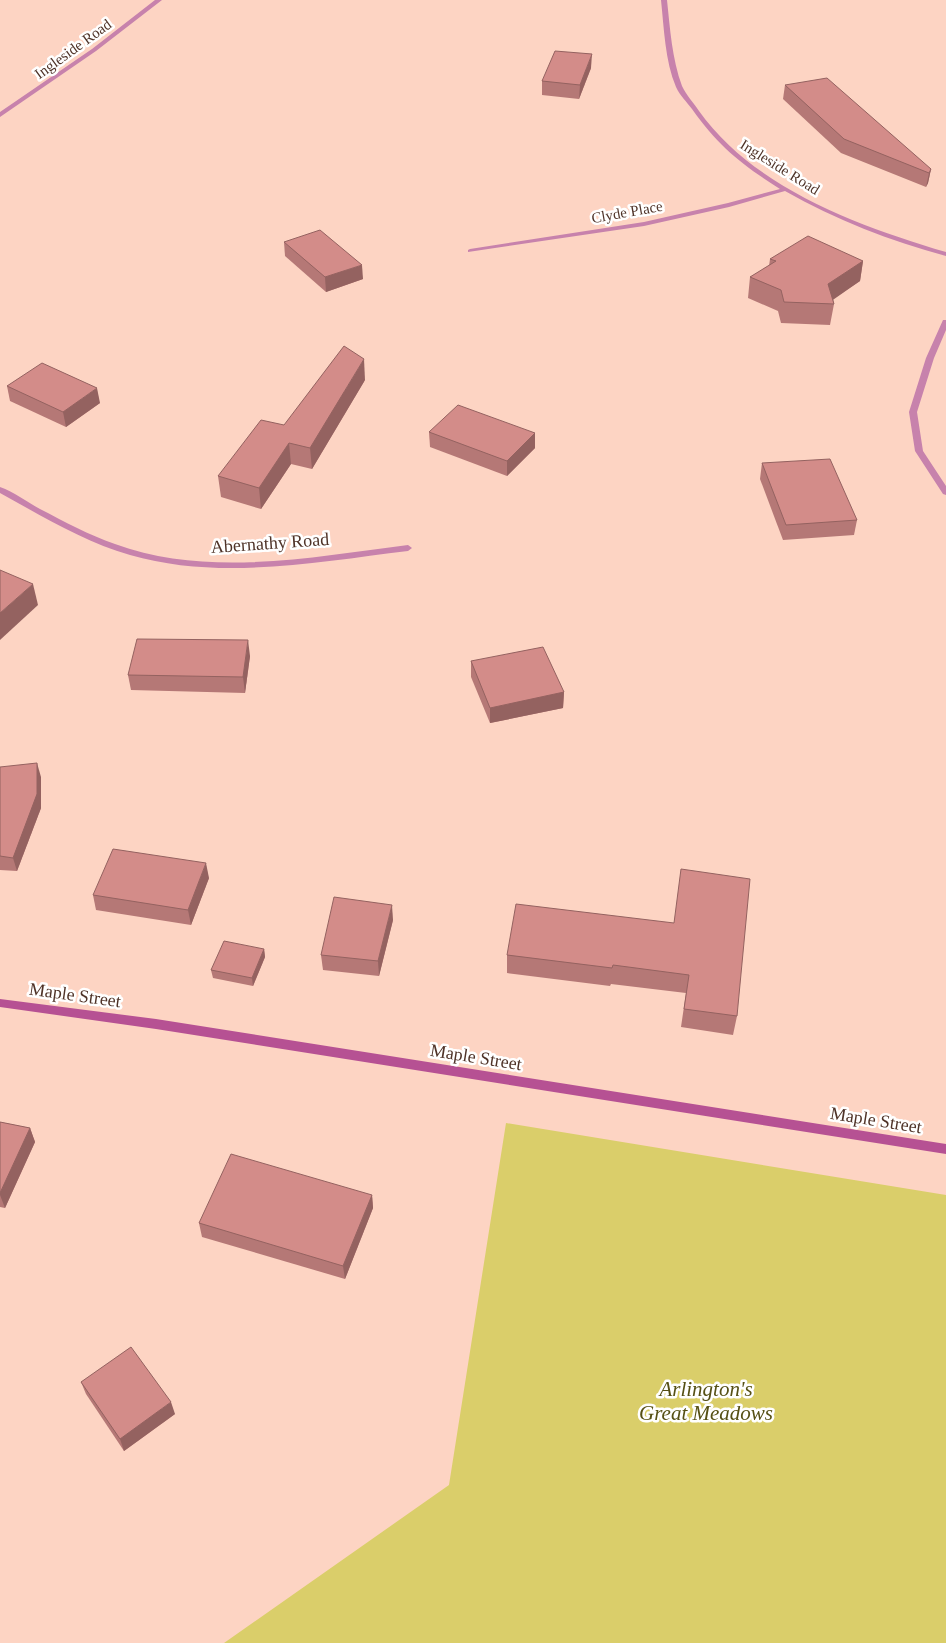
<svg xmlns="http://www.w3.org/2000/svg" width="946" height="1643" viewBox="0 0 946 1643" font-family="Georgia,serif">
	<rect width="100%" height="100%" fill="#fdd4c3"/>
	<path fill="#dace6a" d="M506,1123L946,1195V1643H224L449,1485Z"/>
	<g fill="none" stroke-linecap="round" stroke-linejoin="round">
		<g fill="#c782ac" fill-rule="evenodd">
			<path d="M155,0H162L96,51L0,117V112L92,49Z"/>
			<path d="M661,0H667C670,28 672,59 682,86C686,95 694,103 699,111C754,188 858,226 946,252V256C890,241 836,220 785,191L729,207L644,226L468,252V250L470,249L644,222L728,203L780,189C741,164 719,147 692,109C687,102 680,96 676,87C665,61 664,28 661,0Z"/>
			<path d="M943,320H946V330L934,358L917,412L923,451L946,486V495L943,494L915,451L909,412L926,358Z"/>
			<path d="M0,487C14,492 27,502 40,509C65,522 89,535 115,544C208,578 313,557 408,545L412,548L408,551C317,562 220,581 130,555C84,542 42,516 0,493Z"/>
		</g>
		<path fill="#b65193" fill-rule="evenodd" d="M0,999L156,1019L946,1144V1154L156,1029L0,1007Z"/>
	</g>
	<g fill="#b57876">
		<path d="M591,68L579,99L542,95V81Z"/>
		<path d="M785,85L931,169L928,183L926,187L841,153L783,99Z"/>
		<path d="M284,242L363,279L326,292L285,256Z"/>
		<path d="M770,259L863,261L860,281L833,299L834,304L830,325L781,323L778,311L748,298L750,277L769,266Z"/>
		<path d="M365,380L312,469L291,464L261,509L221,497L218,476L284,425Z"/>
		<path d="M7,386L100,403L66,427L10,401Z"/>
		<path d="M429,432L535,448L507,476L430,447Z"/>
		<path d="M762,463L857,520L854,535L783,540L760,479Z"/>
		<path d="M250,656L245,693L131,690L128,675Z"/>
		<path d="M471,661L564,692L563,708L490,723L471,677Z"/>
		<path d="M0,767L41,777V808L17,871L0,870Z"/>
		<path d="M209,878L191,925L96,910L93,895Z"/>
		<path d="M393,920L379,976L323,970L321,955Z"/>
		<path d="M674,923L737,1016L733,1035L681,1027L686,993L611,984L610,986L507,973V955Z"/>
		<path d="M264,949L265,957L253,986L213,978L211,970Z"/>
		<path d="M0,1122L30,1128L35,1142L5,1208L0,1207Z"/>
		<path d="M372,1195L373,1208L345,1279L202,1237L199,1223Z"/>
		<path d="M81,1382L175,1414L124,1451L86,1394Z"/>
	</g>
	<g fill="#946260">
		<path d="M592,54L591,68L579,99L580,85Z"/>
		<path d="M931,169L928,183L926,187L929,173Z"/>
		<path d="M863,261L860,281L827,304L828,284Z"/>
		<path d="M362,265L363,279L326,292L325,277Z"/>
		<path d="M364,359L365,380L312,469L310,448Z"/>
		<path d="M97,388L100,403L66,427L63,412Z"/>
		<path d="M535,433V448L507,476V461Z"/>
		<path d="M289,443L291,464L261,509L259,488Z"/>
		<path d="M33,584L38,605L0,640V613Z"/>
		<path d="M248,640L250,656L245,693L243,677Z"/>
		<path d="M564,692L563,708L490,723V708Z"/>
		<path d="M37,763L41,777V808L17,871L13,858Z"/>
		<path d="M206,863L209,878L191,925L188,910Z"/>
		<path d="M392,905L393,920L379,976L378,961Z"/>
		<path d="M264,949L265,957L253,986L252,978Z"/>
		<path d="M30,1128L35,1142L5,1208L0,1195V1193Z"/>
		<path d="M372,1195L373,1208L345,1279L343,1266Z"/>
		<path d="M171,1402L175,1414L124,1451L120,1439Z"/>
	</g>
	<g fill="#d38c89" stroke="#946260">
		<path d="M555,51L592,54L580,85L542,81Z"/>
		<path d="M827,78L931,169L929,173L844,139L785,85Z"/>
		<path d="M320,230L362,265L325,277L284,242Z"/>
		<path d="M808,236L863,261L828,284L834,304L784,302L781,290L750,277L776,261L770,259Z"/>
		<path d="M344,346L364,359L310,448L289,443L259,488L218,476L261,420L284,425Z"/>
		<path d="M42,363L97,388L63,412L7,386Z"/>
		<path d="M458,405L535,433L507,461L429,432Z"/>
		<path d="M830,459L857,520L786,525L762,463Z"/>
		<path d="M0,570L33,584L0,613Z"/>
		<path d="M137,639L248,640L243,677L128,675Z"/>
		<path d="M543,647L564,692L490,708L471,661Z"/>
		<path d="M37,763V794L13,858L0,856V767Z"/>
		<path d="M113,849L206,863L188,910L93,895Z"/>
		<path d="M681,869L750,879L737,1016L684,1009L689,975L613,965L612,968L507,955L516,904L674,923Z"/>
		<path d="M334,897L392,905L378,961L321,955Z"/>
		<path d="M224,941L264,949L252,978L211,970Z"/>
		<path d="M0,1122L30,1128L0,1193Z"/>
		<path d="M231,1154L372,1195L343,1266L199,1223Z"/>
		<path d="M131,1347L171,1402L120,1439L81,1382Z"/>
	</g>
	<g text-anchor="middle" dominant-baseline="central" stroke-width="5" stroke-linejoin="round" paint-order="stroke">
		<g font-size="15" fill="#4f3328" stroke="#fff">
			<text transform="translate(73 49) rotate(-36)">Ingleside Road</text>
			<text transform="translate(780 167) rotate(32)">Ingleside Road</text>
			<text transform="translate(627 212) rotate(-10)">Clyde Place</text>
		</g>
		<g font-size="18" fill="#4f3328" stroke="#fff">
			<text transform="translate(270 543) rotate(-4)">Abernathy Road</text>
			<text transform="translate(75 995) rotate(8)">Maple Street</text>
			<text transform="translate(476 1057) rotate(9)">Maple Street</text>
			<text transform="translate(876 1120) rotate(9)">Maple Street</text>
		</g>
		<g font-size="21" font-style="italic" fill="#565015" stroke="#fff">
			<text x="706" y="1389">Arlington's<tspan x="706" dy="24">Great Meadows</tspan></text>
		</g>
	</g>
</svg>
